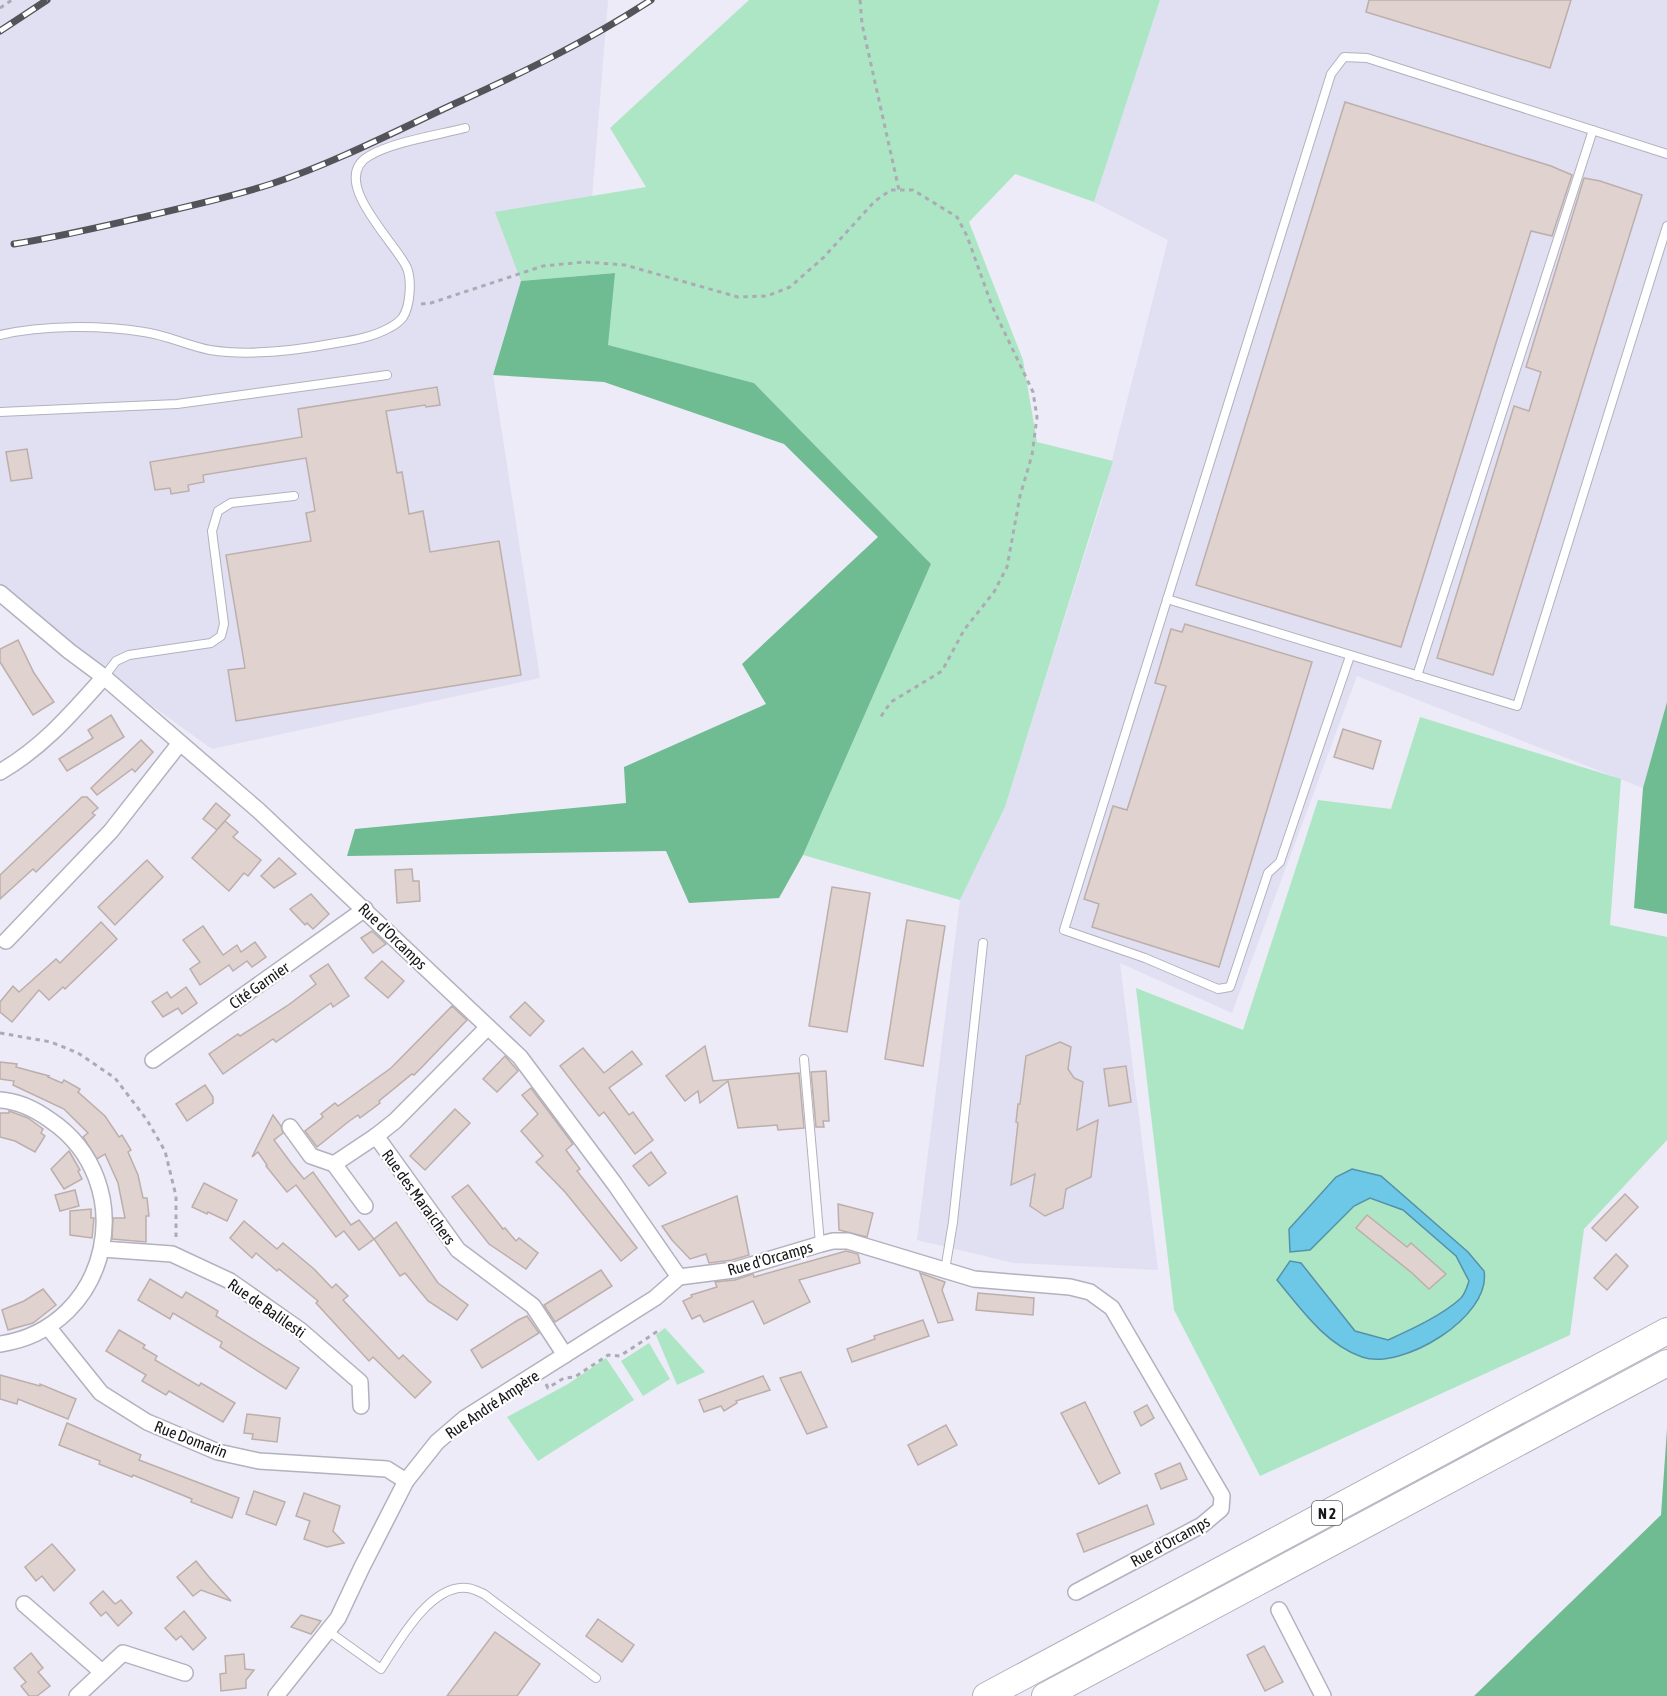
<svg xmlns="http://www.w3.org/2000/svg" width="1667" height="1696" viewBox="0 0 1667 1696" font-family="'Asap Condensed',sans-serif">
	<rect width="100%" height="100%" fill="#ecebf7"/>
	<g fill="#e1dff2">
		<path d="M0,0H608L587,260L507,326L493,375L540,678L212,749L0,596Z"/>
		<path d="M1160,0H1667V702L1643,788L1357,676L1232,1013L1120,963L1158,1270L1014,1263L917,1240L960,900L1005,807L1101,503L1168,240L1094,202Z"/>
	</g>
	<g fill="#ade6c5">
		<path d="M749,0H1160L1094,202L1015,174L969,222L1023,360L1037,442L1113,461L1005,807L960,900L803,855L931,564L754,383L607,345L614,273L521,281L495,212L646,187L610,128Z"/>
		<path d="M1420,717L1621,779L1610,925L1667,937V1140L1584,1229L1570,1335L1260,1476L1174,1310L1136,988L1243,1030L1318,800L1391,809Z"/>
		<path d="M665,1328L705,1372L677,1385L656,1335Z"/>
		<path d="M649,1343L670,1379L643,1396L621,1361Z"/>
		<path d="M606,1358L634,1400L538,1461L507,1417L568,1384Z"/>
	</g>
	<g fill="#6fbb92">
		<path d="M615,273L608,345L754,383L931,564L803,855L779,898L689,903L666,851L347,856L355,829L626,803L624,767L766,704L742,664L878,537L784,444L604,382L493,375L521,281Z"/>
		<path d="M1667,702V914L1634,908L1643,788Z"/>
		<path d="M1667,1429V1696H1474L1661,1515Z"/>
	</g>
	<path fill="#6dc7e6" stroke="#5492a9" stroke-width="1.5" d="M1352,1169L1381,1176L1468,1252L1484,1271C1492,1317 1401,1371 1362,1357C1325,1344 1301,1309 1277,1280L1290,1261L1301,1263L1355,1331L1388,1340C1410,1330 1443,1315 1461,1298C1465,1294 1467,1287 1469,1281L1456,1256L1403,1210L1370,1198L1354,1206L1310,1250L1290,1252L1289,1229L1336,1177Z"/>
	<g fill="#e0d2ce" stroke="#bcafab" stroke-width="1.5">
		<path d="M1369,0H1571L1550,68L1366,12Z"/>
		<path d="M1345,102L1551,166L1572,175L1552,236L1531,231L1401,647L1196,585Z"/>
		<path d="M1584,178L1600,181L1642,195L1493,675L1437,658L1514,406L1529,411L1541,372L1526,367Z"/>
		<path d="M437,387L440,405L426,407L425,405L386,411L397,473L402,472L409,514L423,511L430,552L499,541L521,675L236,721L228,670L245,668L226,555L311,541L306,513L315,511L306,458L203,475L204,482L188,485L189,491L171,494L170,488L155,490L150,462L302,437L298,409Z"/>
		<path d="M27,449L32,478L11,481L6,452Z"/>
		<path d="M1185,624L1312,662L1219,967L1092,927L1099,904L1084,899L1113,806L1127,810L1166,686L1155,683L1171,629L1182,632Z"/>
		<path d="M18,640L34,673L54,702L33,715L0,662V649Z"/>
		<path d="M111,715L124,737L67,771L59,759L93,738L88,730Z"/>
		<path d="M1343,729L1381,741L1373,769L1334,757Z"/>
		<path d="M141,740L153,752L135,772L132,769L97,795L91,788Z"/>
		<path d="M82,797H87L98,808L92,813L95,815L36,872L33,869L0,899V875Z"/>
		<path d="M216,803L230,815L217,830L203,819Z"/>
		<path d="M225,821L238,832L233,837L261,860L248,876L244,873L229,891L192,858Z"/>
		<path d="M279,858L296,874L274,888L261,876Z"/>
		<path d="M147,860L163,877L115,925L98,907Z"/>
		<path d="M412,869L413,881H419L420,901L397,903L395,870Z"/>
		<path d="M832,887L870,893L847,1032L809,1026Z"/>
		<path d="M311,894L329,914L313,929L307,923L305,925L290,909Z"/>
		<path d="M907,920L945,926L923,1066L885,1059Z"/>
		<path d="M101,922L117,939L65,989L63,987L49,1000L39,990L12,1022L0,1012V1002L13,986L19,992L56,959L60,963Z"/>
		<path d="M203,926L223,955L237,945L241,952L255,942L266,957L252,967L247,961L233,971L229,965L200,985L190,969L200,962L183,940Z"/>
		<path d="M372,931L386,944L373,953L361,938Z"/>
		<path d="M382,961L404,981L388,998L365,978Z"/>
		<path d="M328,964L349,996L333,1007L331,1003L276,1042L273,1039L223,1074L209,1054L238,1034L240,1036L287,1006L316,984L310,976Z"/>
		<path d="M186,987L197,1003L182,1014L178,1008L163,1017L152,1002L167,992L171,998Z"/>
		<path d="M525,1002L544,1021L530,1036L510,1017Z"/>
		<path d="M452,1006L467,1020L423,1066L414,1075L412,1074L379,1101L380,1103L360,1118L358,1115L348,1122L317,1147L305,1131L323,1117L321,1114L335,1103L338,1106L391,1068Z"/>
		<path d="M1060,1042L1071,1047L1068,1069L1074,1078L1083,1082L1077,1130L1098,1120L1091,1177L1066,1189L1063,1208L1045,1216L1030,1206L1035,1174L1011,1185L1018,1123L1016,1122L1018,1104H1020L1026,1056Z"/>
		<path d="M705,1046L713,1081L799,1073L804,1128L778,1130L777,1125L738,1128L728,1081L700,1103L698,1091L685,1101L666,1076Z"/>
		<path d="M583,1048L604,1073L632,1051L642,1064L609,1088L629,1115L633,1112L653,1140L635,1154L604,1112L599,1116L560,1066Z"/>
		<path d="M505,1056L518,1071L497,1092L483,1079Z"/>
		<path d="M0,1062L17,1064L16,1067L49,1076L48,1077L62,1083L64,1080L80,1089L78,1092L105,1116L119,1137L122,1135L131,1150L128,1152L138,1175L143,1198H147L149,1216H146V1242L112,1239L113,1218H125L118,1183L105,1154L97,1159L83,1137L88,1133L64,1109L13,1085L14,1081L0,1079Z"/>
		<path d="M1126,1066L1131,1102L1109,1106L1104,1069Z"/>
		<path d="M826,1071L829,1121H823L824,1127H816L811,1072Z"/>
		<path d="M205,1085L213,1097V1103L187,1121L176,1104Z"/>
		<path d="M531,1088L573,1144L566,1150L580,1169L577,1171L637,1248L621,1261L565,1192L536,1162L543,1156L521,1131L538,1114L522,1095Z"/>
		<path d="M455,1109L470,1123L425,1170L410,1156Z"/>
		<path d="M9,1111L28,1118L43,1129L41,1133L45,1136L35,1152L15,1141L0,1137V1113H9Z"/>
		<path d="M273,1115L281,1126L283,1133L274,1140L291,1163L304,1179L313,1172L351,1225L359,1220L374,1239L359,1250L344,1231L336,1237L296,1185L287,1192L266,1166L267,1165L258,1152L252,1157Z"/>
		<path d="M69,1151L80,1170L78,1171L82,1179L64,1189L51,1169Z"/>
		<path d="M651,1152L666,1173L649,1186L633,1166Z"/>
		<path d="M204,1183L237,1200L227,1221L208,1212L207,1214L192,1207Z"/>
		<path d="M468,1185L503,1229L505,1228L516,1241L519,1238L538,1253L526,1269L489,1244L452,1197Z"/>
		<path d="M75,1190L79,1206L60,1211L55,1195Z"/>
		<path d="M1625,1194L1638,1207L1606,1241L1592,1228Z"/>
		<path d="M737,1196L749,1255L732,1260L709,1263L706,1254L690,1259L672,1240L662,1226Z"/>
		<path d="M838,1204L873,1213L867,1237L839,1230Z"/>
		<path d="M91,1209V1218H94L92,1238L70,1235V1211Z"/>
		<path d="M1367,1215L1407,1247L1411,1243L1446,1274L1429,1289L1412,1273L1356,1228Z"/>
		<path d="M244,1221L277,1249L283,1243L314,1269L332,1288L336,1284L348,1296L343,1300L399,1359L403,1355L431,1382L415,1398L373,1357L369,1361L316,1303L318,1301L279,1269L277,1271L256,1253L252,1258L230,1238Z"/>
		<path d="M396,1222L438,1283L468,1305L457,1320L428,1301L405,1273L400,1276L374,1239Z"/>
		<path d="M846,1251L858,1254L860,1263L799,1280L810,1302L764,1324L753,1301L704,1322L700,1315L692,1319L683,1301L692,1297L691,1295L717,1287L715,1282L735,1280L753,1274L754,1277Z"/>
		<path d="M1616,1254L1628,1266L1607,1290L1594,1278Z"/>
		<path d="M601,1270L612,1286L555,1322L544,1305Z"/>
		<path d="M920,1273L945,1282L942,1290L953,1320L938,1323Z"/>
		<path d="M150,1279L182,1298L186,1292L203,1302L218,1311L216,1316L299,1368L286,1389L220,1347L222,1342L173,1313L170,1319L138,1300Z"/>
		<path d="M43,1289L56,1305L33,1323L8,1330L2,1310L24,1301Z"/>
		<path d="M978,1293L1034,1298L1033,1315L976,1310Z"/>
		<path d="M527,1316L539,1333L482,1368L471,1350L518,1320Z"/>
		<path d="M923,1320L929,1336L852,1362L847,1349L875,1339L874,1336Z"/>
		<path d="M119,1330L145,1345L143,1348L157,1356L155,1360L199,1386L201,1383L235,1403L223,1422L169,1391L166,1395L142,1381L146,1375L106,1351Z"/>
		<path d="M801,1372L827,1427L807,1434L780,1378Z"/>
		<path d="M0,1375L40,1386V1384L76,1399L68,1419L18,1399L17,1404L0,1399Z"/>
		<path d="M763,1376L770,1390L736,1401L737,1403L724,1411L721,1406L704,1412L699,1400Z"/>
		<path d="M1085,1402L1120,1473L1099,1484L1061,1413Z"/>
		<path d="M1147,1405L1154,1418L1141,1426L1134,1412Z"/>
		<path d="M247,1414L280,1418L277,1442L252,1439L253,1434L244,1433Z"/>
		<path d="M67,1423L141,1455L139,1460L239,1498L232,1518L191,1502L192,1499L133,1475L132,1477L99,1464L100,1461L59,1445Z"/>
		<path d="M946,1425L957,1445L918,1465L908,1445Z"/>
		<path d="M1180,1463L1187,1479L1161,1489L1155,1474Z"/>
		<path d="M254,1491L285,1502L276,1525L246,1514Z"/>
		<path d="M304,1493L340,1506L333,1531L344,1543L327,1547L304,1539L310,1521L296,1516Z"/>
		<path d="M1147,1505L1154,1524L1084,1552L1077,1534Z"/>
		<path d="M52,1544L75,1570L54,1591L42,1576L36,1581L25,1567Z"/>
		<path d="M196,1561L209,1577L231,1601L201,1590L193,1596L177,1577Z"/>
		<path d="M103,1591L115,1604L121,1600L132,1613L118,1626L106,1612L101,1616L90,1603Z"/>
		<path d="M184,1611L206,1638L193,1650L181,1636L176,1640L165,1628Z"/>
		<path d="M301,1615L321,1621L311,1634L291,1627Z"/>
		<path d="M598,1619L634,1645L622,1662L586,1636Z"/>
		<path d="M495,1632L540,1664L517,1696H447Z"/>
		<path d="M1264,1646L1283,1682L1265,1691L1247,1655Z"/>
		<path d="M31,1653L43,1668L38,1672L50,1686L37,1696H29L21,1686L26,1682L14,1668Z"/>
		<path d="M244,1654L245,1669L254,1670L246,1680V1688L221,1691L220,1674L226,1673L225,1656Z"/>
	</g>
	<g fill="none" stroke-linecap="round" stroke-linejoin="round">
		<defs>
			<g id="service">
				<path d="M0,335C43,325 100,325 144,332C167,335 188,346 210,350C248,356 299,350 336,343C354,340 373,337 389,328C393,326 400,321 403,317C410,306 412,281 407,268C397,244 327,180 369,156C392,142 438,135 465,128"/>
				<path d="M0,412L177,404L387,375"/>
				<path d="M1167,599L1517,706L1667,226"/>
				<path d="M1350,656L1280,862L1268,873L1230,987L1218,989L1145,958L1064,930L1331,74L1344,57L1367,58L1667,154"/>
				<path d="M1417,676L1593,130"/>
				<path d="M104,677L116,661L129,655L211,643L221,636L224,624L212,531L218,511L231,503L294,496"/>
				<path d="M804,1059L820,1244"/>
				<path d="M945,1270L953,1222L983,943"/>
				<path d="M328,1631L381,1669C398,1643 430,1584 467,1588C472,1588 479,1592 484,1594L596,1678"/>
			</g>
			<g id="minor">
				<path d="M0,593L69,651L104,677L258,810L520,1057L614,1183L679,1277"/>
				<path d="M0,772C43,747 71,714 104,677"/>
				<path d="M6,941L111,831L180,743"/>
				<path d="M488,1027L395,1121L376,1136L458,1250L533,1306L565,1355"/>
				<path d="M153,1060L365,909"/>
				<path d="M0,1100C18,1101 36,1110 50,1120C142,1182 111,1328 0,1344"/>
				<path d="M290,1127L311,1156L334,1164L365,1206"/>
				<path d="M334,1164L376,1136"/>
				<path d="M102,1249L172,1254L230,1281L300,1330L360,1382L361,1406"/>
				<path d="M679,1277L734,1270L821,1244L833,1241H848L974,1279L1070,1287L1090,1292L1112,1308L1222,1496L1221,1509L1202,1525L1076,1592"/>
				<path d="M48,1327L101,1393L147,1422L218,1452L259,1461L387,1469L406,1481"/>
				<path d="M24,1604L102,1672"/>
				<path d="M1279,1610L1323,1696"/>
				<path d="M77,1696L123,1653L185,1673"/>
				<path d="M276,1696L338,1618L362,1567L406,1481L437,1442L465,1418L655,1298L679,1277"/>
			</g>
			<g id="trunk">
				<path d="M986,1696L1667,1331"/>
				<path d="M1045,1696L1667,1363"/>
			</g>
		</defs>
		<use href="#service" stroke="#b2b1bd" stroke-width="10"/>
		<use href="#minor" stroke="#b2b1bd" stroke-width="18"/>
		<use href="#trunk" stroke="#b2b1bd" stroke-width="28"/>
		<g stroke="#acabb5" stroke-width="3" stroke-dasharray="4.5 4.5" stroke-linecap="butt">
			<path d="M860,0L862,24L899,190"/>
			<path d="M0,8L12,0"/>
			<path d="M421,304L431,303L543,266L585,262L625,265L738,297L767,296L790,287L823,258L875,201L891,190H913L957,217L967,236L992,306L1033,392L1037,417L1032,455L1020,496L1007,567L994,592L964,630L942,671L891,702L879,719"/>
			<path d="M0,1033L51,1042L78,1053L115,1078L147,1120L165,1151L176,1196V1240"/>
			<path d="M546,1384L548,1388L564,1378L575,1377L608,1355L620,1356L661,1329"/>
		</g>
		<use href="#service" stroke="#fff" stroke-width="8"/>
		<use href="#minor" stroke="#fff" stroke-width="15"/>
		<use href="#trunk" stroke="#fff" stroke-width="26"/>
		<defs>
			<g id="rail">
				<path d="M0,31L47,0"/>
				<path d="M14,244C59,237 104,226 148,216C189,206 231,197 271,184C334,163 394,132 454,104C522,73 588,41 651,0"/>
			</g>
		</defs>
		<use href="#rail" stroke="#54535a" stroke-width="7"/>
		<use href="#rail" stroke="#fff" stroke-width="4.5" stroke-dasharray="14" stroke-linecap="butt"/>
	</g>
	<g text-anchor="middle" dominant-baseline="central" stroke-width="4.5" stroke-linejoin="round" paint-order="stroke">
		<rect fill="#fff" stroke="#5d5d5f" stroke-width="1.5" x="1312" y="1501" width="30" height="24" rx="4.5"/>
		<g font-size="15" font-weight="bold" fill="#18171b">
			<text x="1327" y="1513">N 2</text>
		</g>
		<g font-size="16" fill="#18171b" stroke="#fff">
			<text transform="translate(393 936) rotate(44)">Rue d'Orcamps</text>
			<text transform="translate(259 985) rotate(-35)">Cité Garnier</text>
			<text transform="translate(419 1197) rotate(54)">Rue des Maraichers</text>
			<text transform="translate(770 1258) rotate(-16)">Rue d'Orcamps</text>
			<text transform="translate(267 1308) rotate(35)">Rue de Balilesti</text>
			<text transform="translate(492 1404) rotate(-34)">Rue André Ampère</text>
			<text transform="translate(191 1439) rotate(21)">Rue Domarin</text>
			<text transform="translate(1170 1541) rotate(-29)">Rue d'Orcamps</text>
		</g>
	</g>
</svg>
